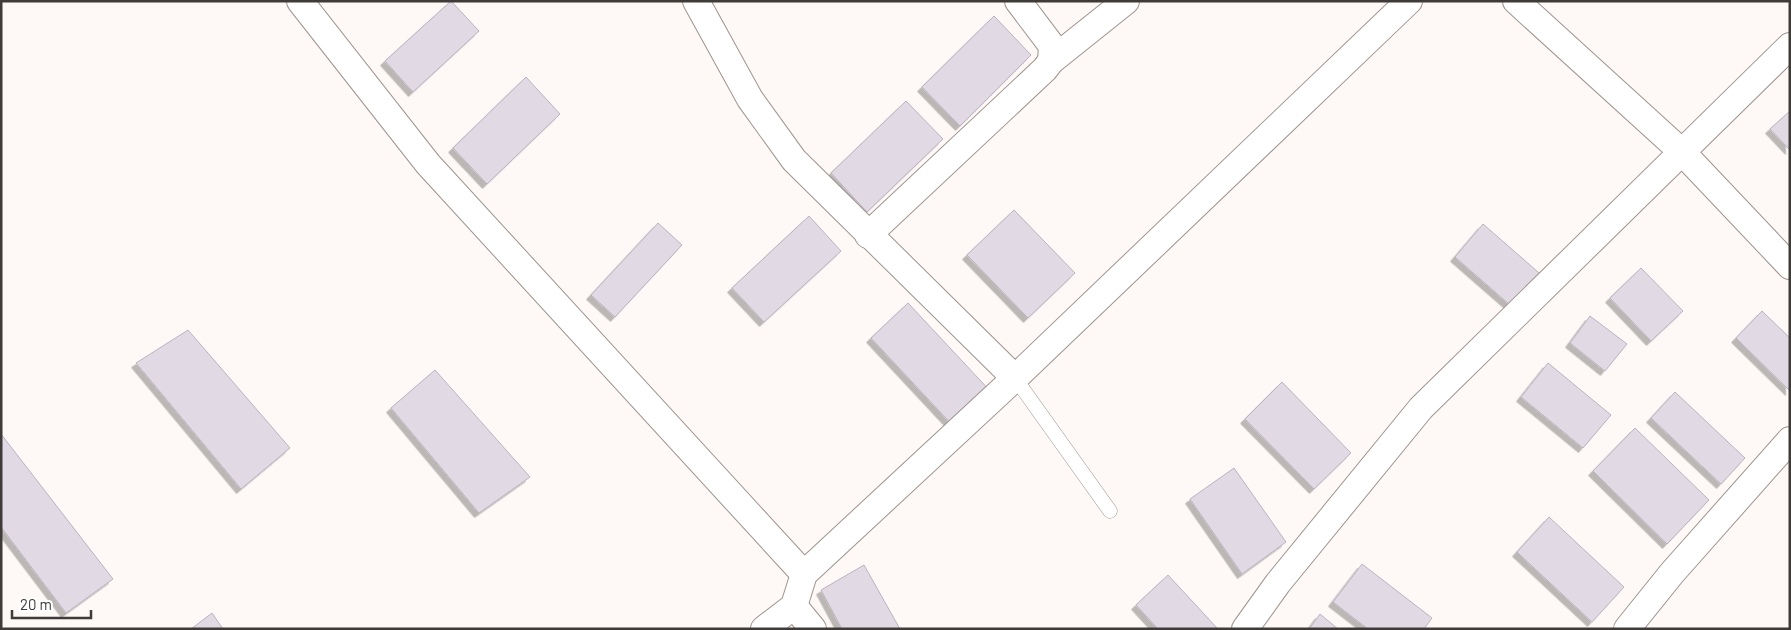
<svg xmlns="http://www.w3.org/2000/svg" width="1791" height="630" viewBox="0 0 1791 630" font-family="Barlow,sans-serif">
	<defs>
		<filter id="shadow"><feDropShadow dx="-4.5" dy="4.5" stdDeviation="0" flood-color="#0004"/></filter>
	</defs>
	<rect width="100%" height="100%" fill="#fef9f7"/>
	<g fill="#e1dae4" stroke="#bab3bd" filter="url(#shadow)">
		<path d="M451,1L479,31L413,92L385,61Z"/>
		<path d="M994,16L1031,55L960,126L922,87Z"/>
		<path d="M526,77L560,114L487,184L453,148Z"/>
		<path d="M906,101L943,139L867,212L831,173Z"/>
		<path d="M1790,111V150L1770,129Z"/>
		<path d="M1014,210L1075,273L1028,318L967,255Z"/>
		<path d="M809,216L841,251L764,322L732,288Z"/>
		<path d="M658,223L682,245L615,317L591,295Z"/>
		<path d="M1483,224L1546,279L1518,312L1455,257Z"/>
		<path d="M1641,268L1683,311L1651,341L1610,298Z"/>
		<path d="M908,303L993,394L956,429L871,338Z"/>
		<path d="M1762,311L1790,338V391L1736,338Z"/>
		<path d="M1590,316L1627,344L1605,371L1570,343Z"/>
		<path d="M188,330L290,448L241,489L136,363Z"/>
		<path d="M1548,363L1611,415L1583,448L1521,397Z"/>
		<path d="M435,370L530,477L479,513L391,408Z"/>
		<path d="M1282,382L1351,453L1314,489L1245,419Z"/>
		<path d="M1675,392L1745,458L1721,484L1651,418Z"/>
		<path d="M1635,428L1709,500L1667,544L1593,471Z"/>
		<path d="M1,434L113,579L66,613L1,527Z"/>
		<path d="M1234,468L1286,542L1242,574L1190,499Z"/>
		<path d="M1549,517L1624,587L1592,622L1517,552Z"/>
		<path d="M1362,564L1432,618L1424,629H1368L1333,602Z"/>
		<path d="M864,565L900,629H842L821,590Z"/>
		<path d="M1168,575L1217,628L1216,629H1158L1136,605Z"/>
		<path d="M212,613L223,629H191Z"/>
		<path d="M1320,614L1338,629H1309Z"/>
	</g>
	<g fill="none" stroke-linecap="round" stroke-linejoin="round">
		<defs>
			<path id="lane" d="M1015,378L1110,511"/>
			<g id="street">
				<path d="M300,1L428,164L804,574"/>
				<path d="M696,1L750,99L794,160L1015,378"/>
				<path d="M1018,1L1052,46L1051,61"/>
				<path d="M1516,1L1682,152L1790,266"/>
				<path d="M868,235L1045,69L1051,61L1126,1"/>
				<path d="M794,606L813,629"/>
				<path d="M764,629L794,606L804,574L1015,378L1409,1"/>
				<path d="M1245,629L1278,583L1421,408L1790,46"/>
				<path d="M1627,629L1672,573L1790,440"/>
			</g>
		</defs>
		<use href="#lane" stroke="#9f938f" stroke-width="15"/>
		<use href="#street" stroke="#9f938f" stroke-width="28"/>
		<use href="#lane" stroke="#fff" stroke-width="14"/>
		<use href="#street" stroke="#fff" stroke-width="26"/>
	</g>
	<rect width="1791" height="630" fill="none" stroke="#3f3b39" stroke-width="5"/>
	<path d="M12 610v8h79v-8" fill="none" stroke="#3f3b39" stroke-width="2.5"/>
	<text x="20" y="610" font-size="15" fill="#3f3b39" stroke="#ffffff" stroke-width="4" paint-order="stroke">20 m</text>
</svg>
